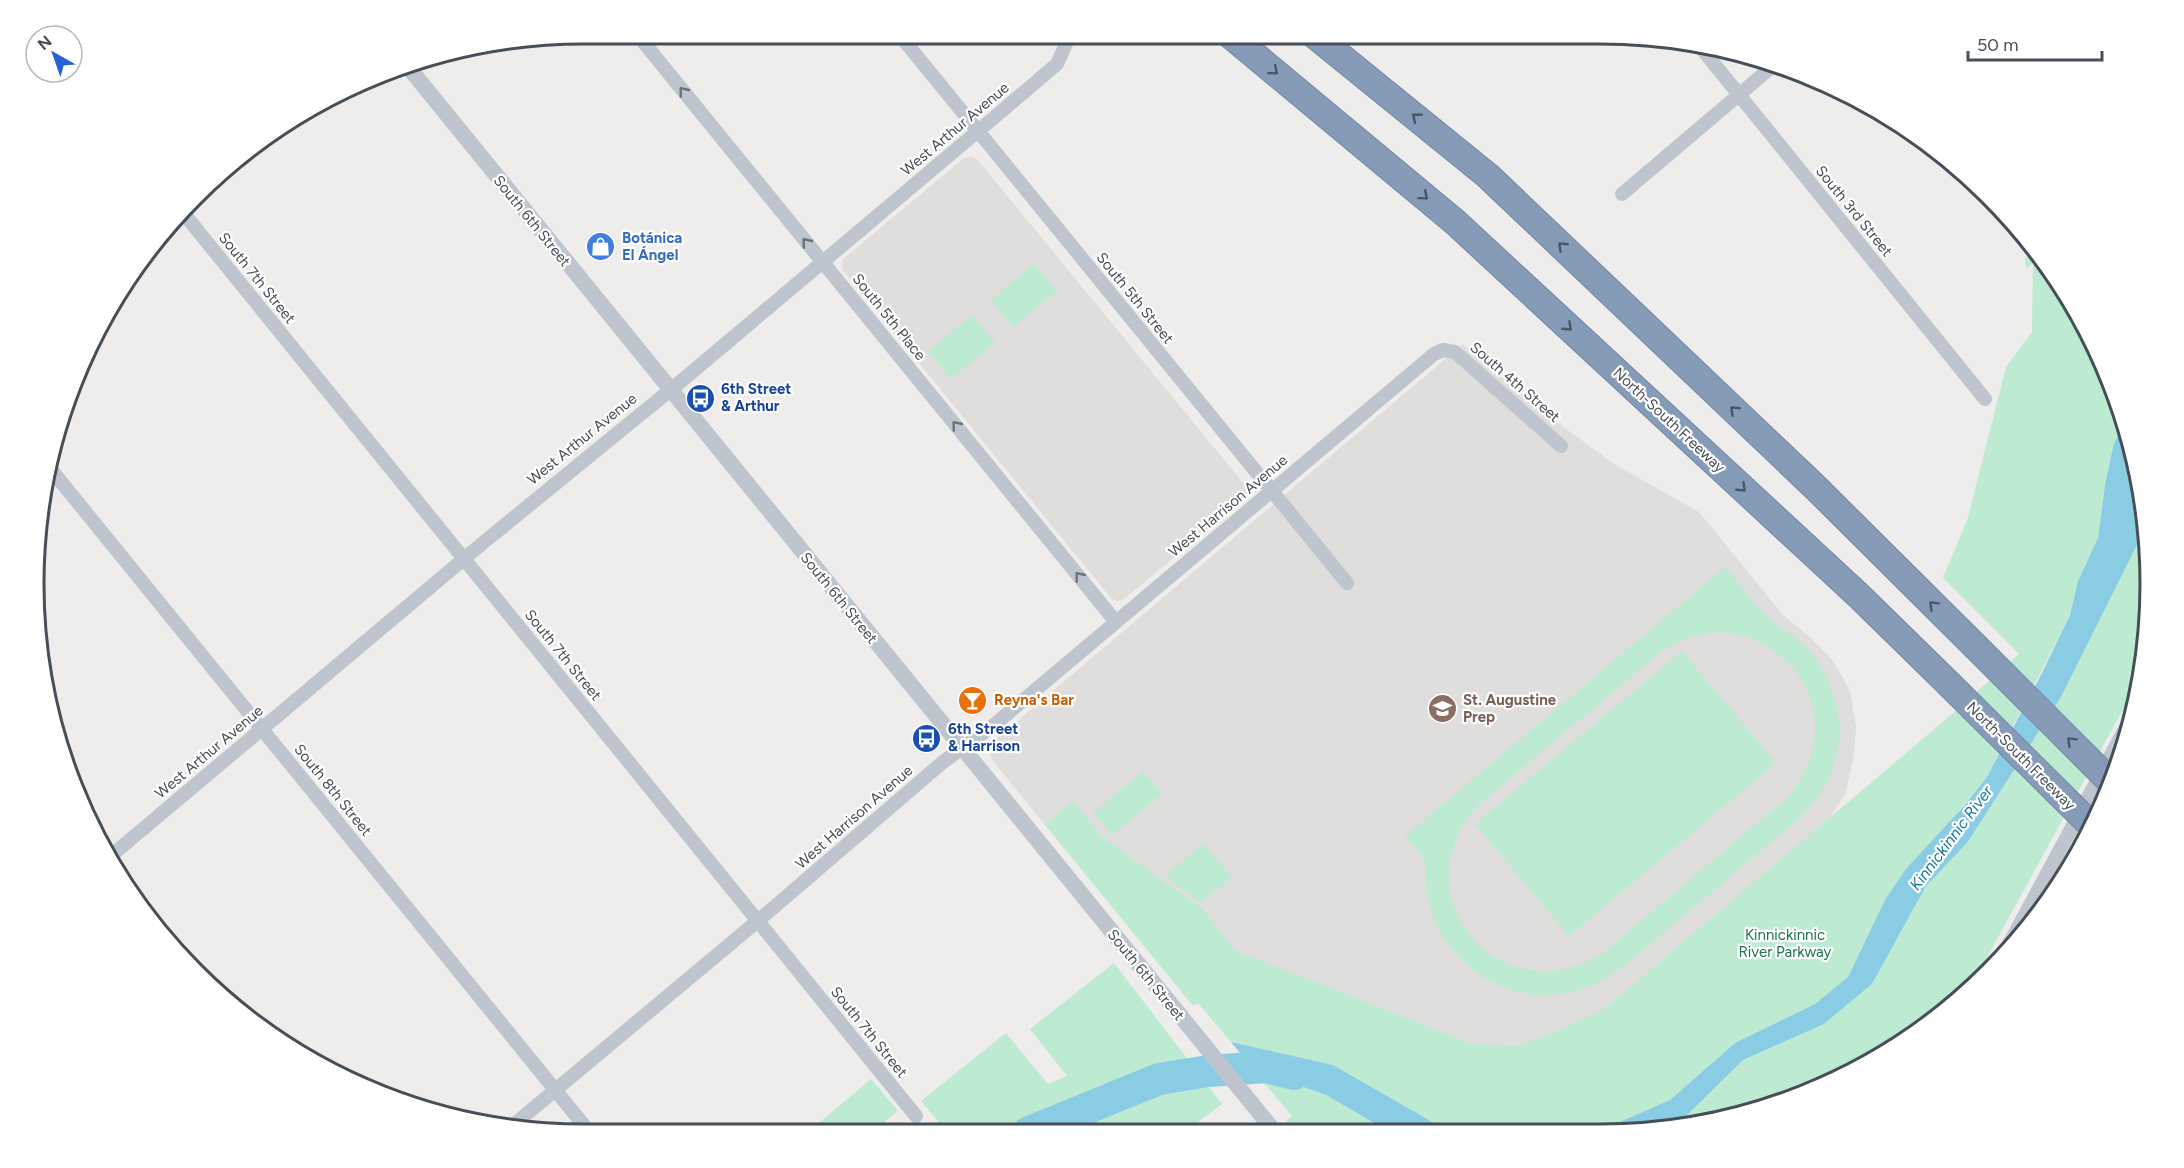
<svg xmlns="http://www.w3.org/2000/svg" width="2184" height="1168" viewBox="0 0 2184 1168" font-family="Figtree,sans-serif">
	<rect width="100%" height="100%" fill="#efecec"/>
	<g fill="#e0dddd">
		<path d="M971,156L977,159L1244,484L1247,492L1242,501L1124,599L1117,601L1111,598L842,269L843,259L963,159Z"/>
		<path d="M1463,344L1550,417L1614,464L1699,512L1783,615L1811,638L1834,662L1850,691L1856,727L1854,755L1846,792L1830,818L1605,1008L1556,1032L1516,1046L1470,1043L1235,951L1203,909L1102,836L1073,802L1045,825L993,761L990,755L992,744L997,738Z"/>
	</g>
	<g fill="#bcebd1" fill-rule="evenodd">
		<path d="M2037,248L2094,340L2122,415L2120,429L2113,447L2105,485L2098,538L2078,581L2070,615L2063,629L1987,777L1885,900L1848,977L1815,1004L1735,1043L1670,1100L1599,1131H1448L1333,1065L1231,1042L1198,1003L1193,1006L1045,825L1073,801L1102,836L1203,909L1236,951L1470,1043L1516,1046L1556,1032L1605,1008L1951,715L2019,654L1943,578L1968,518L2006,367L2032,332L2033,263L2026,269L2025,259Z"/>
		<path d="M1034,263L1057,291L1013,327L991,300Z"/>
		<path d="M972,315L995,343L951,379L928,352Z"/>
		<path d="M2146,527L2150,548L2146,656L2142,675L1969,990L1906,1042L1777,1106L1672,1130L1743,1060L1824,1024L1872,984L1926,886L1967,843L2061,697Z"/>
		<path d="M1725,567C1740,584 1754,604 1770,619C1783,631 1799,637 1810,651C1838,685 1849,735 1830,776C1823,792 1812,805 1800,818L1623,967C1606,978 1589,989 1569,993C1508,1005 1447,966 1430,907C1426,892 1425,876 1426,861L1405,836ZM1719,632C1806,639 1845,729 1789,796L1604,952C1501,1018 1398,897 1477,806L1663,650L1688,637Z"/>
		<path d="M1682,651L1776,763L1569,936L1475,824Z"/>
		<path d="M1143,771L1162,794L1112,835L1093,813Z"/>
		<path d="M1203,844L1232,877L1201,903L1165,876Z"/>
		<path d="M1114,963L1222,1104L1185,1132L908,1133L938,1121L921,1101L1006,1033L1048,1084L1067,1076L1030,1029Z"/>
		<path d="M1260,1078L1284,1080L1326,1095L1388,1131L1295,1132L1286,1121L1292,1116Z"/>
		<path d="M871,1079L897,1110V1112L878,1127L879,1133H807Z"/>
	</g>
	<g fill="#8bcce5">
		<path d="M2122,415L2132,441L2146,527L2061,697L1967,843L1926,886L1872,984L1824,1024L1743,1060L1672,1130L1599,1131L1670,1100L1735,1043L1815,1004L1848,977L1885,900L1906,869L1963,807L1987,777L2042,673L2070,615L2078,581L2098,538L2105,485L2113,447L2120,429Z"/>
		<path d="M1231,1042L1333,1065L1448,1131H1388L1326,1095L1284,1080L1260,1078Z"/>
	</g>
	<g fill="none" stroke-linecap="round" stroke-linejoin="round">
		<path stroke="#8bcce5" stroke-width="32" d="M1029,1132L1159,1079L1208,1071L1266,1067L1294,1074"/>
		<defs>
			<g id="motorway">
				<path d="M1229,34L1455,222L1858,595L1949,684"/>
				<path d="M1313,34L1488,176L1816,488L1975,646"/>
			</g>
		</defs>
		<use href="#motorway" stroke="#7286a4" stroke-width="28"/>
		<g stroke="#bec5ce" stroke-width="14">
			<path d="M636,33L1116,622"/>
			<path d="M898,33L1347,583"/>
			<path d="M1698,44L1985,399"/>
			<path d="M1622,194L1774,65"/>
			<path d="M185,215L916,1116"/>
			<path d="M49,467L591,1134"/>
			<path d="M112,855L478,547L685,378L997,115L1057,64L1066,44"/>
			<path d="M2001,959L2133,714"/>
			<path d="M510,1128L773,908L943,762L994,725L1434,354L1443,350L1455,352L1561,446"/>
		</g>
		<path stroke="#bec5ce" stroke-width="16" d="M405,63L1275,1132"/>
		<use href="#motorway" stroke="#869bb8" stroke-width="26"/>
		<defs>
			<g id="motorway-bridge">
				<path d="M1975,646L2112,783"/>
				<path d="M1949,684L2092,826"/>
			</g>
		</defs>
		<use href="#motorway-bridge" stroke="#7286a4" stroke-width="28" stroke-linecap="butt"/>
		<use href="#motorway-bridge" stroke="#869bb8" stroke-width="26"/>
	</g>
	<defs><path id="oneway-chevron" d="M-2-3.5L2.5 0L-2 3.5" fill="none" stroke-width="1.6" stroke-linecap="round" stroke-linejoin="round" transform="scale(1.5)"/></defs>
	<g stroke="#4c5662">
		<use href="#oneway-chevron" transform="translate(1274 71) rotate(40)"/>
		<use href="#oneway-chevron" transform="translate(1416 117) rotate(-141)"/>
		<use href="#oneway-chevron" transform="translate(1424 196) rotate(40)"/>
		<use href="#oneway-chevron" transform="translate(1562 246) rotate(-136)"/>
		<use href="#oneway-chevron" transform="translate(1568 327) rotate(43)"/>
		<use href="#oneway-chevron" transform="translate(1734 410) rotate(-136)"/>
		<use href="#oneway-chevron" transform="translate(1742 488) rotate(43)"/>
		<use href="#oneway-chevron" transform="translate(1933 605) rotate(-135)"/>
		<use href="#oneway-chevron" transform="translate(2071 741) rotate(-135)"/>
	</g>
	<g stroke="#6a727b">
		<use href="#oneway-chevron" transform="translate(683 91) rotate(-129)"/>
		<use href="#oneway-chevron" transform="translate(806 242) rotate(-129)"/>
		<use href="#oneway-chevron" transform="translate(956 425) rotate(-129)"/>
		<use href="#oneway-chevron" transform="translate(1079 576) rotate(-129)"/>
	</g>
	<defs>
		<symbol id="shop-disc" viewBox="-11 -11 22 22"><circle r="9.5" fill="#3f7fe0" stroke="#fff"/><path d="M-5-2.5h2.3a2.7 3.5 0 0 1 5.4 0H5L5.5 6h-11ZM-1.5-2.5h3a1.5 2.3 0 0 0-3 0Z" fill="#fff"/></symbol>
		<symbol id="bus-disc" viewBox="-11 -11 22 22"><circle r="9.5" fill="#1a4fb4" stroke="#fff"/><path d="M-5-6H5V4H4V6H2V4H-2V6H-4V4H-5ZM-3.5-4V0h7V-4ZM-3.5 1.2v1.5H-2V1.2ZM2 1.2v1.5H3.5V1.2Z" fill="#fff"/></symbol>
		<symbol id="bar-disc" viewBox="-11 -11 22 22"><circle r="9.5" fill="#e8710a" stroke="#fff"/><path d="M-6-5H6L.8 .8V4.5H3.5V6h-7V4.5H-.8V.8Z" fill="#fff"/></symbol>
		<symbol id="school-disc" viewBox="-11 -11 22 22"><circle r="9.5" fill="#8d6e63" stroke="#fff"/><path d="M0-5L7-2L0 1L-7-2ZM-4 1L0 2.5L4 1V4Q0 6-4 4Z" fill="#fff"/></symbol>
	</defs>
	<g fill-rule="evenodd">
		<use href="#shop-disc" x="584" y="230" width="33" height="33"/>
		<use href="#bus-disc" x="684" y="382" width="33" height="33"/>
		<use href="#bar-disc" x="956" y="684" width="33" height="33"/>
		<use href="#school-disc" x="1426" y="692" width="33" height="33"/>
		<use href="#bus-disc" x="910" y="722" width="33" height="33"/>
	</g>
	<g text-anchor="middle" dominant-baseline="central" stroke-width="4.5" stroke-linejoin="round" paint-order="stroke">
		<g font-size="15" fill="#464e58" stroke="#fff">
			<text transform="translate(955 129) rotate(-40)">West Arthur Avenue</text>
			<text transform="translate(1854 211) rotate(51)">South 3rd Street</text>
			<text transform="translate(532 221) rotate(51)">South 6th Street</text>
			<text transform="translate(257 278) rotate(51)">South 7th Street</text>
			<text transform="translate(1135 298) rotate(51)">South 5th Street</text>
			<text transform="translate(889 317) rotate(51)">South 5th Place</text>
			<text transform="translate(1515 382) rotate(41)">South 4th Street</text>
			<text transform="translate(1669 420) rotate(43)">North-South Freeway</text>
			<text transform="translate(582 439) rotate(-39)">West Arthur Avenue</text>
			<text transform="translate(1228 506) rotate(-40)">West Harrison Avenue</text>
			<text transform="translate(839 598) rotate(51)">South 6th Street</text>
			<text transform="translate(563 655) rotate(51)">South 7th Street</text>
			<text transform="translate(209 752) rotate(-40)">West Arthur Avenue</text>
			<text transform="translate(2021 756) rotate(45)">North-South Freeway</text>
			<text transform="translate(333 790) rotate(51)">South 8th Street</text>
			<text transform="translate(854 817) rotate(-41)">West Harrison Avenue</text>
			<text transform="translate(1146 975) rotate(51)">South 6th Street</text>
			<text transform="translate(869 1032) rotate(51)">South 7th Street</text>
		</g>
		<g font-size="15" font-weight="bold" fill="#366cbe" stroke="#fff" text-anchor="start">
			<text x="622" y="238">Botánica<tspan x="622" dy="17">El Ángel</tspan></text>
		</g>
		<g font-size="15" font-weight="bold" fill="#164399" stroke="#fff" text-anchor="start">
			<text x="721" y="389">6th Street<tspan x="721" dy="17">&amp; Arthur</tspan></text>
			<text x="948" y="729">6th Street<tspan x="948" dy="17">&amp; Harrison</tspan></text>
		</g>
		<g font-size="15" font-weight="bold" fill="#c56008" stroke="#fff" text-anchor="start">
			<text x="994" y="700">Reyna's Bar</text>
		</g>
		<g font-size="15" font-weight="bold" fill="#785e54" stroke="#fff" text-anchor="start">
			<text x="1463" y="700">St. Augustine<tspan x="1463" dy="17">Prep</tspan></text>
		</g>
		<g font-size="15" fill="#1c744e" stroke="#fff">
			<text x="1785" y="935">Kinnickinnic<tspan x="1785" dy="17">River Parkway</tspan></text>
		</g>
		<g font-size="16" font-style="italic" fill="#15769c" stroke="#fff">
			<text transform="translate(1951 838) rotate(-53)">Kinnickinnic River</text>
		</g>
	</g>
	<path d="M0 0H2184V1168H0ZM584 44H1600A540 540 0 0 1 2140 584V584A540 540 0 0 1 1600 1124H584A540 540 0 0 1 44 584V584A540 540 0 0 1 584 44Z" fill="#fff" fill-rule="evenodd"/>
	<path fill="none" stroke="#464e58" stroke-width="3" d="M584 44H1600A540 540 0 0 1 2140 584V584A540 540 0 0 1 1600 1124H584A540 540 0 0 1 44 584V584A540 540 0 0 1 584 44Z"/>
	<g transform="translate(54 54) rotate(320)"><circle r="28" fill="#ffffff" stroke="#b5b8bc" stroke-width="1.5"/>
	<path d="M0-4.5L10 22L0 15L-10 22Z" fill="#2463d1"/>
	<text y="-9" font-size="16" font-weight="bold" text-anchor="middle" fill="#464e58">N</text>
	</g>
	<path d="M1968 51v9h134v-9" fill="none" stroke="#464e58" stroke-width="3"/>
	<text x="1977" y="51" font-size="18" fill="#464e58" stroke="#ffffff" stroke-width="4.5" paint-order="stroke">50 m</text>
</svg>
